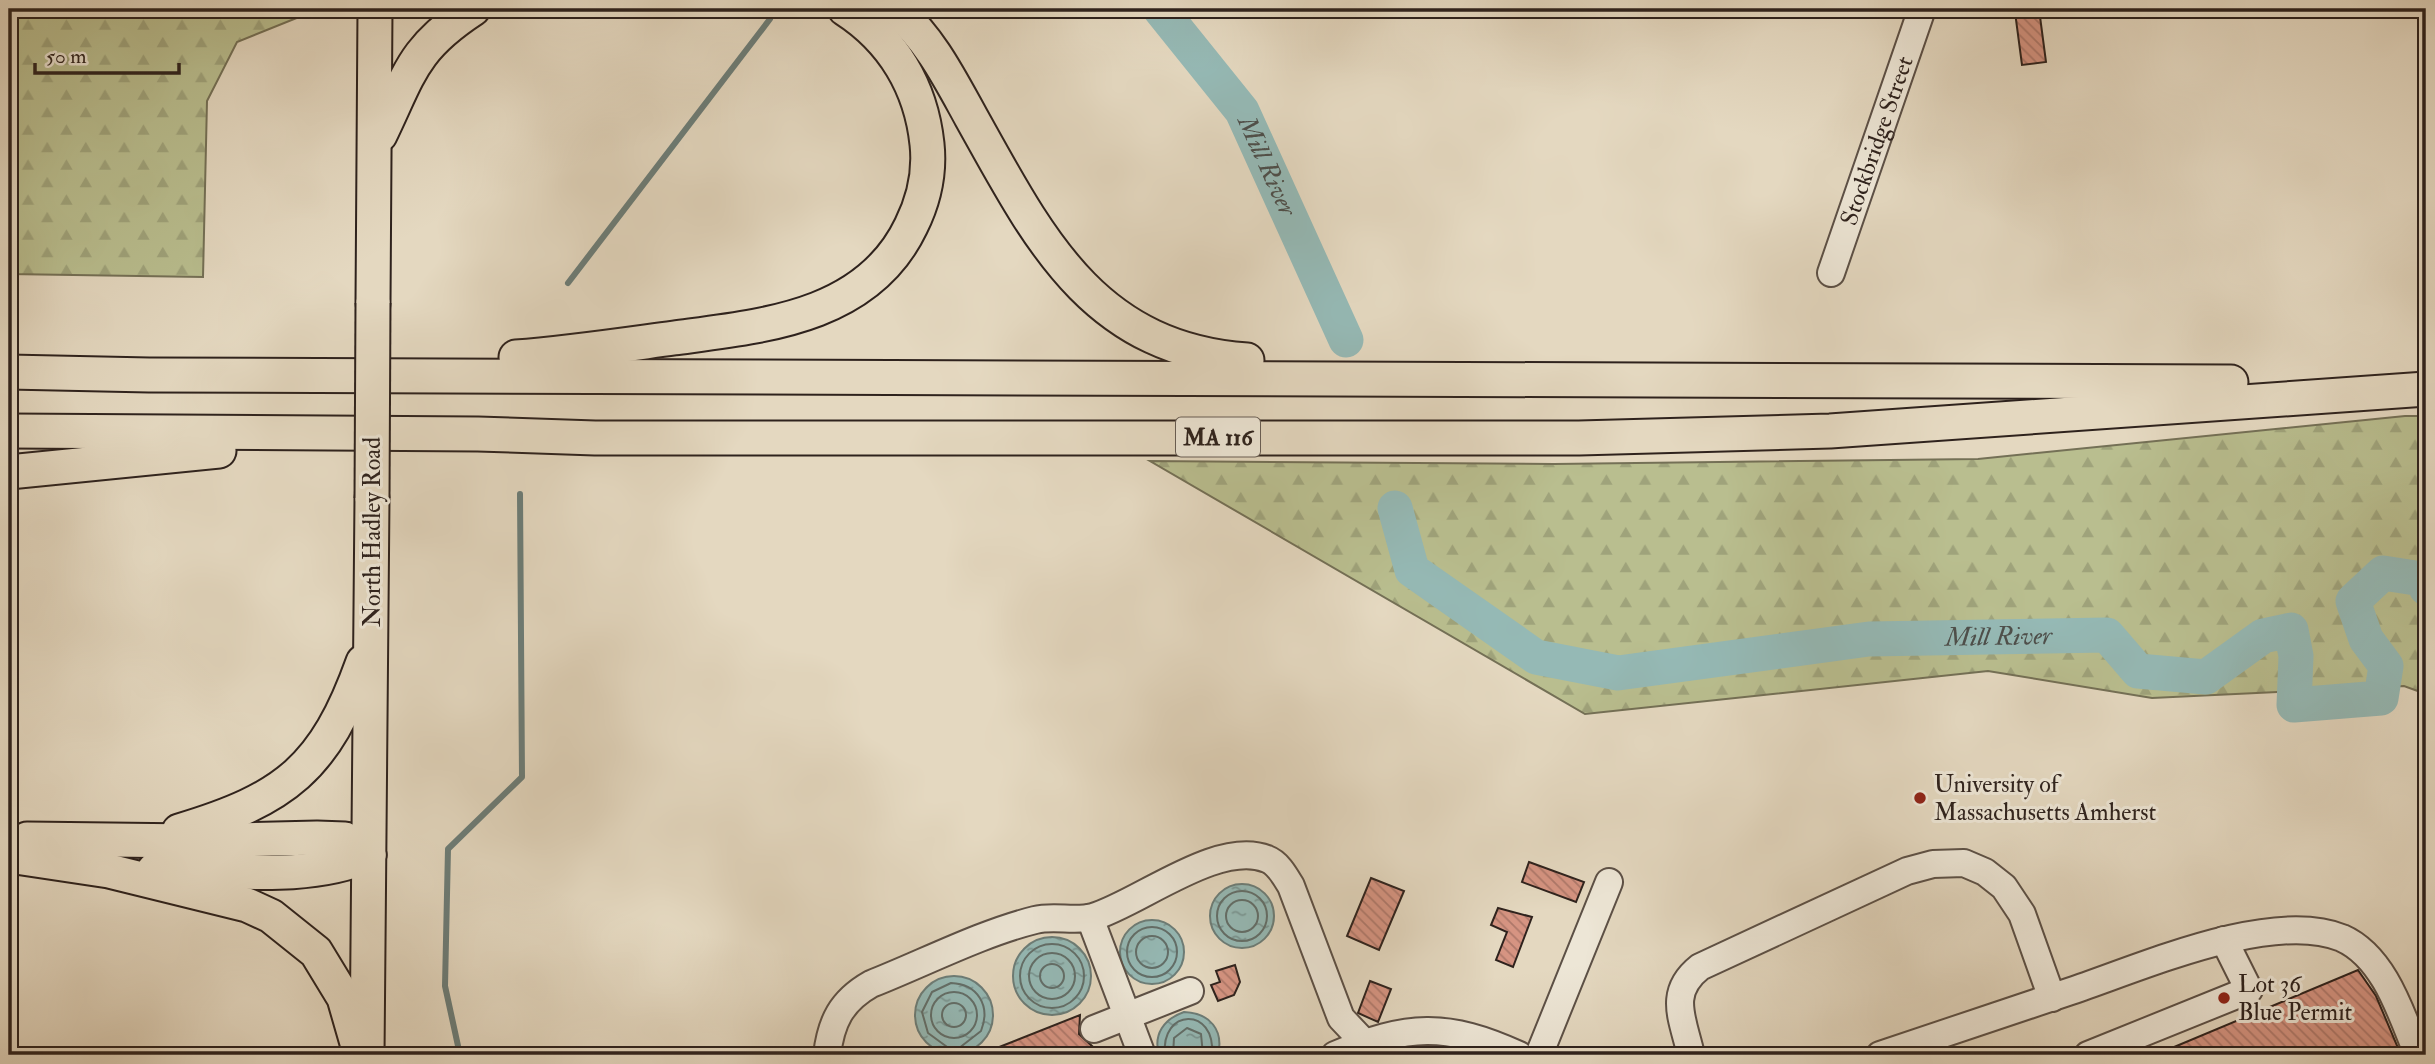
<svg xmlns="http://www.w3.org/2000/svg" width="2435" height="1064" viewBox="0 0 2435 1064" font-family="'IM FELL Double Pica',serif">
	<defs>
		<pattern id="forest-firs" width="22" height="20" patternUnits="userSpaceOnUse" patternTransform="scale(1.75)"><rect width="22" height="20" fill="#b9be8f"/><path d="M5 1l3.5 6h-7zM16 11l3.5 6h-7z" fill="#9fa37b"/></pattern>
		<pattern id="water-ripples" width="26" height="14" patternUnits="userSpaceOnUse" patternTransform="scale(1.75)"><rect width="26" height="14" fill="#95b9b5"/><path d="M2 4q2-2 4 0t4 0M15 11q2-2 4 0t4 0" fill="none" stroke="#7a9693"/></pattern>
		<pattern id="building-back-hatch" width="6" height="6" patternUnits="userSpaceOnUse" patternTransform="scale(1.75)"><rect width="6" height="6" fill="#d69482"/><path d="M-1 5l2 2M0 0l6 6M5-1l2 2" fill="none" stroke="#ae786a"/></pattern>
	</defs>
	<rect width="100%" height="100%" fill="#e4d8c0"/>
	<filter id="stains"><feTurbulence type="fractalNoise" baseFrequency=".00286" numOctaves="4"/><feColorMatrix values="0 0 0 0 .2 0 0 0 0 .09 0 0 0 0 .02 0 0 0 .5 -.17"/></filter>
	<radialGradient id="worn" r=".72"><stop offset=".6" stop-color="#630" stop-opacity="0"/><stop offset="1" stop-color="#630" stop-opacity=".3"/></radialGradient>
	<g fill="url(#forest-firs)" stroke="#747056" stroke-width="2">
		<path d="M9,9H319L237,42L207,101L203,277L9,274Z"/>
		<path d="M2405,416H2426V694L2404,686L2152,698L1988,671L1585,714L1150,461L1554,464L1978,459Z"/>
	</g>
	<g fill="url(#water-ripples)" stroke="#6c7d78" stroke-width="2">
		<circle cx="1242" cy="916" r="32"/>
		<circle cx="1152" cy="952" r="32"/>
		<circle cx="1052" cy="976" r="39"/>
		<circle cx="954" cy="1015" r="39"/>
		<path d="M1184,1012C1210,1013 1224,1030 1218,1055H1159C1153,1034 1164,1019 1184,1012Z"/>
	</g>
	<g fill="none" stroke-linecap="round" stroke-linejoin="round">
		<g stroke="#626e69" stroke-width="2">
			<circle cx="1242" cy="916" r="25"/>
			<circle cx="1242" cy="916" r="16"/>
			<circle cx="1152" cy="952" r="25"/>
			<circle cx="1152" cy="952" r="16"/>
			<circle cx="1052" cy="976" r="32"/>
			<circle cx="1052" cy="976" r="23"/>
			<circle cx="1052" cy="976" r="12"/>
			<path d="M951,983C978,984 991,1006 981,1031L954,1052L928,1033L922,1012L932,992Z"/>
			<circle cx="954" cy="1015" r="23"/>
			<circle cx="954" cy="1015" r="12"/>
			<path d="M1165,1055C1160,1008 1216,1006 1212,1055"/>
			<path d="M1173,1055L1174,1038L1187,1028L1201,1034L1203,1055"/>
		</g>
		<g stroke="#6c7d78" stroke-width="6">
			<path d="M568,283L770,19"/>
			<path d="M460,1055L445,986L448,849L522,777L520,494"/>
		</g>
		<g stroke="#95b9b5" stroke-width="35">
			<path id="s1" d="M1160,9L1242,111L1346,340"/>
			<path id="s2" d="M1395,508L1412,570L1536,657L1618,673L1869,639L2107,635L2138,671L2206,677L2263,636L2291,630L2296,656L2294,705L2381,698L2386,666L2366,639L2353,601L2383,573L2422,579L2426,588"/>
		</g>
	</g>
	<g fill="url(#building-back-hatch)" stroke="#2e221d" stroke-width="2">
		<path d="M2039,9L2046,62L2022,65L2015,12Z"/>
		<path d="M1529,862L1584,882L1576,902L1522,882Z"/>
		<path d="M1371,878L1404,891L1379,950L1347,936Z"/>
		<path d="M1498,908L1532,917L1513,967L1496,960L1507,932L1491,925Z"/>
		<path d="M1235,965L1240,982L1234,995L1218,1001L1211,985L1220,982L1216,971Z"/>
		<path d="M2358,970L2376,996L2401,1055H2155Z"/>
		<path d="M1370,981L1391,989L1378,1022L1358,1013Z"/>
		<path d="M1080,1015L1079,1034L1093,1047L1073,1055H979Z"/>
	</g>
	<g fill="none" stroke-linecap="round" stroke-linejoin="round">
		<defs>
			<g id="minor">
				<path id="s3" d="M1831,273L1922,9"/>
				<path d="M1090,918L1142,1055"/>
				<path d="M1094,1029L1190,991"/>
				<path d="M827,1055C831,1022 841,1001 871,984C922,964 982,933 1035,920C1054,915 1075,922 1093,917C1138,904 1218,839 1267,859C1278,863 1285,876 1291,886L1341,1018L1376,1055"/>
				<path d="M1335,1055C1407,1024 1447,1022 1519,1055"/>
				<path d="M1539,1055L1609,882"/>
				<path d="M1691,1055C1683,1019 1667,993 1700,967L1907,871L1933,864L1964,863L1985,872L2004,887L2022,914L2052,998"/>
				<path d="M1880,1055C1944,1034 2007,1012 2071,991C2140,968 2272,909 2342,938C2385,957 2402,1016 2418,1055"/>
				<path d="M2088,1055L2249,990L2224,940"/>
			</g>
			<g id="major">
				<path d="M895,9C929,37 950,79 971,117C1038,237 1092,349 1247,360"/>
				<path d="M380,135C410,73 412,49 473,9"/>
				<path d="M373,303L375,9"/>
				<path d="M516,357C569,353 622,345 674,338C763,326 867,318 911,226C924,200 930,172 927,144C921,87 893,40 845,9"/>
				<path d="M9,372L149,375L2231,382"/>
				<path d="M9,431L478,434L595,438H1579L1830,431L2426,389"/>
				<path d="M9,472L219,451"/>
				<path d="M179,831C286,799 325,768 363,662"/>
				<path d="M27,839L194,841L317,838L345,839L369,855"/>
				<path d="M9,856L109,871L247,905L271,916L316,952L344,998L357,1043"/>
				<path d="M154,870C222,869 307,883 369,855"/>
				<path d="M367,1055L372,498"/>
			</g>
		</defs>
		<use href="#minor" stroke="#5c5046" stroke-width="30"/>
		<use href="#major" stroke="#2e221d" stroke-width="37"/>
		<use href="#minor" stroke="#ede6d6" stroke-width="26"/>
		<use href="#major" stroke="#e4d8c0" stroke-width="33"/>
		<defs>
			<path id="major-bridge" d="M372,498L373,303"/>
		</defs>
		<use href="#major-bridge" stroke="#2e221d" stroke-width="37" stroke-linecap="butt"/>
		<use href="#major-bridge" stroke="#e4d8c0" stroke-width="33"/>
	</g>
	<g fill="#8f2418" stroke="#ede6d6" stroke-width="2.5">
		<circle cx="1920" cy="798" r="7"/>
		<circle cx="2224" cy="998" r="7"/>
	</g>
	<g text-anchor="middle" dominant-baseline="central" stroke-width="6" stroke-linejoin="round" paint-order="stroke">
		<rect fill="#ede6d6" stroke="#675d54" stroke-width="2" x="1176" y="417.5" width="84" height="39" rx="5"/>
		<g font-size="23" font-weight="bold" fill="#2e221d">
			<text x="1218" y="437">MA 116</text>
		</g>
		<g font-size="24" fill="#2e221d" stroke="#ede6d6">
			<text stroke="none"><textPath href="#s3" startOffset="140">Stockbridge Street</textPath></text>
			<text transform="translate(372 532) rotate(-90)">North Hadley Road</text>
		</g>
		<g font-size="24" fill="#2e221d" stroke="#ede6d6" text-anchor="start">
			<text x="1934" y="784">University of<tspan x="1934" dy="28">Massachusetts Amherst</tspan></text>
			<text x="2238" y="984">Lot 36<tspan x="2238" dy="28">Blue Permit</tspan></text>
		</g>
		<g font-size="26" font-style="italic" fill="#4d4f4b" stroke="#ede6d6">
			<text stroke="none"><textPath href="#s1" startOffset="191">Mill River</textPath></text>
			<text stroke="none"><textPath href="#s2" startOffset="682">Mill River</textPath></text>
		</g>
	</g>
	<rect width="2435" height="1064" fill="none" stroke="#e4d8c0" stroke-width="35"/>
	<rect x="10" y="10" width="2414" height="1043" fill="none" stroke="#2e221d" stroke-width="3.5"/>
	<rect x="18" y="18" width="2400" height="1029" fill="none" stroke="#2e221d" stroke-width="2"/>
	<path d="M35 63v10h144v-10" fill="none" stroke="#2e221d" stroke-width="3.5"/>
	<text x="46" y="63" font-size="21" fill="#2e221d" stroke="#ede6d6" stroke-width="5" paint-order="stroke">50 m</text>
	<rect width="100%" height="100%" filter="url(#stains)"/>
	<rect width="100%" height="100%" fill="url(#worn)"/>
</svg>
